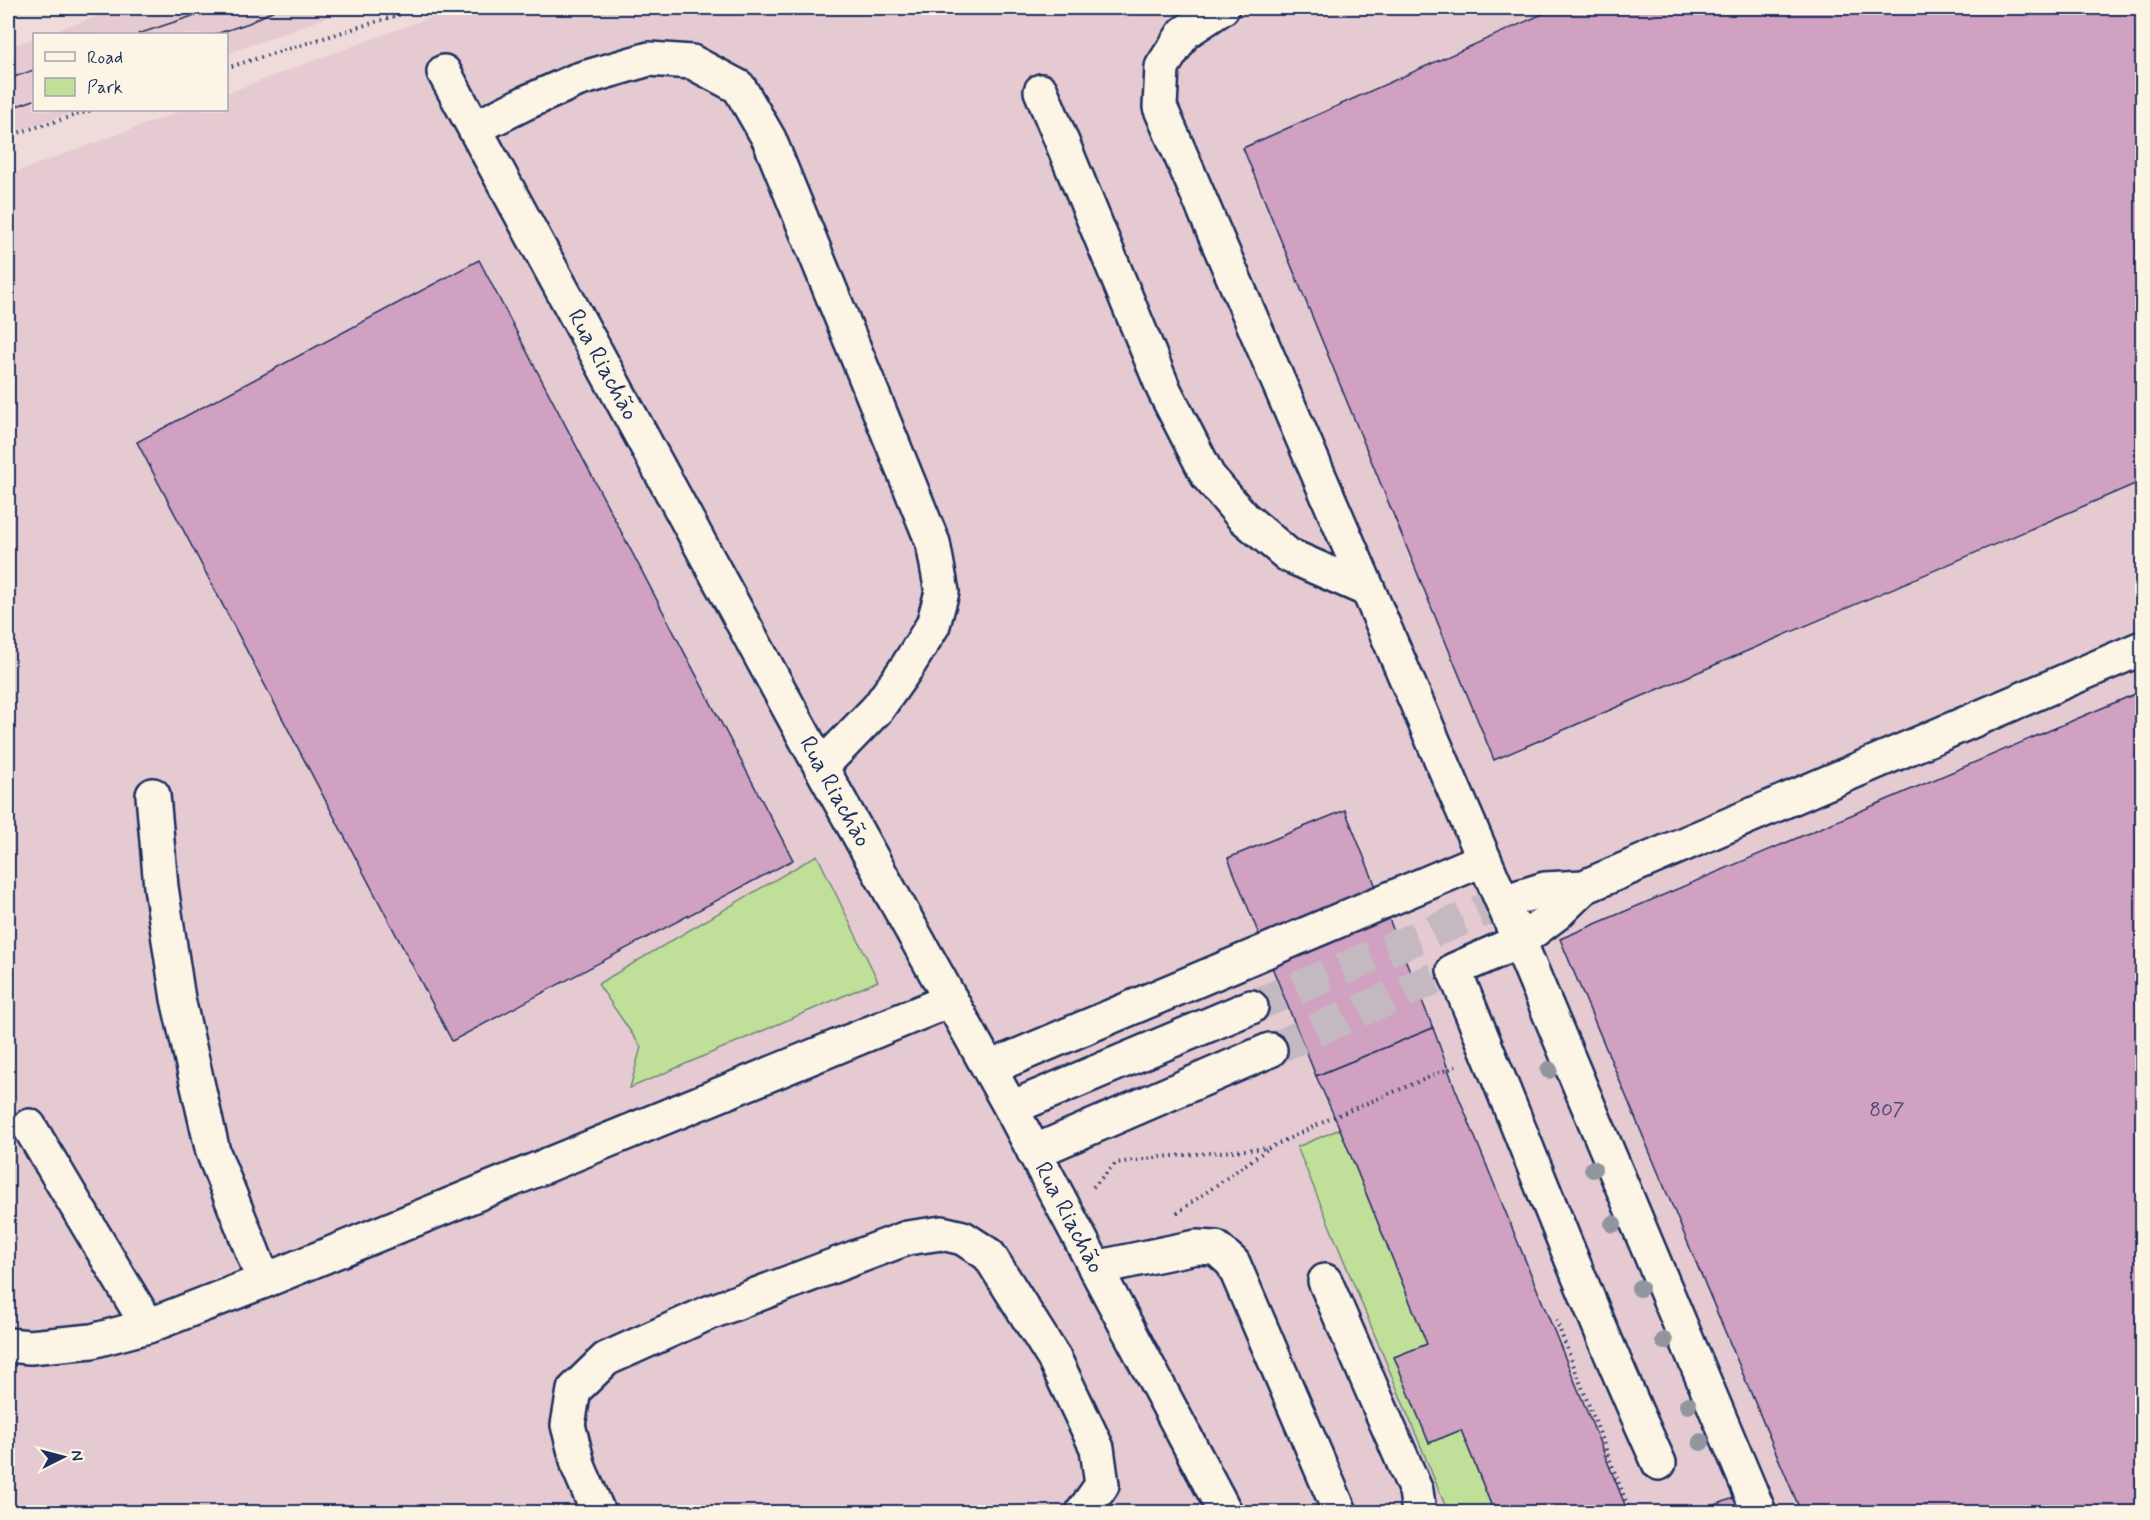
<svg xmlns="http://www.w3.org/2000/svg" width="2150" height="1520" viewBox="0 0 2150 1520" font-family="Mynerve,sans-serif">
	<rect width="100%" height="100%" fill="#efdcda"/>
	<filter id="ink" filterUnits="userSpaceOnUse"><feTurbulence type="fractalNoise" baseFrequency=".0167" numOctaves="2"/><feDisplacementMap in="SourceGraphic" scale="12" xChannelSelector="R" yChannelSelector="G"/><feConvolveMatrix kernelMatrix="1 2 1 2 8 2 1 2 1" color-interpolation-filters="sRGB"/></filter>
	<g filter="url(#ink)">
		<g fill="#e6cad2">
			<path d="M123,8H352L227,54L226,34H44Z"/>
			<path d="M455,8H2142V1512H8V175L183,110H226L227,93Z"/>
			<path d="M34,38V110H78L8,135V47Z"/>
		</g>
		<g fill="#c0e099" stroke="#6e887c" stroke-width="1.5">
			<path d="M817,855L878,981L630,1088L641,1047L598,984Z"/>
			<path d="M1340,1129L1427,1344L1395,1357L1429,1443L1461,1430L1494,1512H1448L1297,1147Z"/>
		</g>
		<g fill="#d0a1c1" stroke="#1b2f5e" stroke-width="1.5">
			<path d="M1556,8H2142V481L1494,760L1243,148Z"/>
			<path d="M479,260L793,860L452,1041L137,442Z"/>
			<path d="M2142,691V1507L2130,1512H1801L1560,939Z"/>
			<path d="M1345,810L1433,1028L1316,1076L1228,858Z"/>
			<path d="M1433,1028L1455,1088L1628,1512H1494L1461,1430L1429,1443L1394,1357L1427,1344L1340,1129L1316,1076Z"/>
			<path d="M1736,1497L1742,1512H1697Z"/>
		</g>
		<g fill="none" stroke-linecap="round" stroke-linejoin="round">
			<g stroke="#c5b9c1" stroke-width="33" stroke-dasharray="33 16" stroke-linecap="butt">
				<path d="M1251,1007L1503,902"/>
				<path d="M1270,1050L1454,970"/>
			</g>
			<defs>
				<g id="minor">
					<path d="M1222,8L1184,33L1162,67L1160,107L1509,917L1759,1512"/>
					<path id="s1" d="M444,72L821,767L1011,1108L1225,1512"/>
					<path d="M1041,91L1164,390L1208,476L1243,517L1288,555L1368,590"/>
					<path d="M475,128L525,103L577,80L649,59L692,62L739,87L769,139L933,543L942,592L933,625L907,667L878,708L821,767"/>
					<path d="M153,795L161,887L178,999L213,1152L264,1281"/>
					<path d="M1584,887L1556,914L1520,941L1454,970C1523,1134 1585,1301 1659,1463"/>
					<path d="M1503,902L1545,889L1584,887L2142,648"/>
					<path d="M989,1068L1484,859"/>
					<path d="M1011,1108L1251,1007"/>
					<path d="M29,1126L148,1326"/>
					<path d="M1034,1152L1270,1050"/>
					<path d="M1095,1268L1196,1247L1216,1248L1233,1263L1340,1512"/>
					<path d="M1325,1281L1416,1491L1419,1512"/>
					<path d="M8,1345L30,1347L92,1341L148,1326L264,1281L951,1000"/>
					<path d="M598,1512L579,1468L568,1425L574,1390L606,1359L706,1314L907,1238L942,1233L963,1238L989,1255L1055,1360L1097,1448L1102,1485L1083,1512"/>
				</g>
			</defs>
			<use href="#minor" stroke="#1b2f5e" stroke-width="38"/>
			<g stroke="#1b2f5e" stroke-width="4" stroke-dasharray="1.5 4.5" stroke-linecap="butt">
				<path d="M226,68L421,8"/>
				<path d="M8,136L92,110"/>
				<path d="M1093,1187L1116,1163L1161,1157L1269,1148L1334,1117L1456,1066"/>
				<path d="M1177,1213L1269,1148"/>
				<path d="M1556,1320L1630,1512"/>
			</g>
			<use href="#minor" stroke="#fcf5e5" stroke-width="33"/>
			<g stroke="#1b2f5e" stroke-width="1.5">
				<path d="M138,34L217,8"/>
				<path d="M216,34L249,23L278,8"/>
				<path d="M8,79L34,70"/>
				<path d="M8,109L34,100"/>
			</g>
		</g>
		<g fill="#91959e">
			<circle cx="1549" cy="1070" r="9"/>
			<circle cx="1593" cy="1169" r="9"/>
			<circle cx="1613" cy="1224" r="9"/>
			<circle cx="1640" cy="1288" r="9"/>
			<circle cx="1664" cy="1341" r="9"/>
			<circle cx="1688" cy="1405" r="9"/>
			<circle cx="1701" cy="1442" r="9"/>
		</g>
	</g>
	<g text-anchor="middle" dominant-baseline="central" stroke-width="4.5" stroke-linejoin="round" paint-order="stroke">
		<g font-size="21" fill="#484c77">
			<text x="1887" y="1110">807</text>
		</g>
		<g font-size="24" fill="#1b2f5e" stroke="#fcf5e5">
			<text stroke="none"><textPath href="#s1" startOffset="333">Rua Riachão</textPath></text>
			<text stroke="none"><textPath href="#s1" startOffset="819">Rua Riachão</textPath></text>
			<text stroke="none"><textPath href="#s1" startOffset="1305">Rua Riachão</textPath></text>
		</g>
	</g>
	<rect width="2150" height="1520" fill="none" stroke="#fcf5e5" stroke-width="30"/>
	<rect x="15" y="15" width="2120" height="1490" fill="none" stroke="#1b2f5e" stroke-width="2" filter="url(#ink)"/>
	<rect x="33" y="33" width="195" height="78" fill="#fcf5e5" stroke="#a2a6af" stroke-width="1.5"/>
	<rect x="45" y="52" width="30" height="9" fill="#fcf5e5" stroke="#a2a6af" stroke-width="1.5"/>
	<text x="87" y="63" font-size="18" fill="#1b2f5e">Road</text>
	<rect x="45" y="78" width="30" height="18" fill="#c0e099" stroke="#a2a6af" stroke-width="1.5"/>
	<text x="87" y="93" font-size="18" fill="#1b2f5e">Park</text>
	<g transform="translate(63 1457) rotate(84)" stroke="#fcf5e5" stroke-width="4.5" paint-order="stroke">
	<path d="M0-4.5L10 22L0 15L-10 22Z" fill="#1b2f5e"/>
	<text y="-9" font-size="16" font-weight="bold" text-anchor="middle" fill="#1b2f5e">N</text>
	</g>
</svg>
